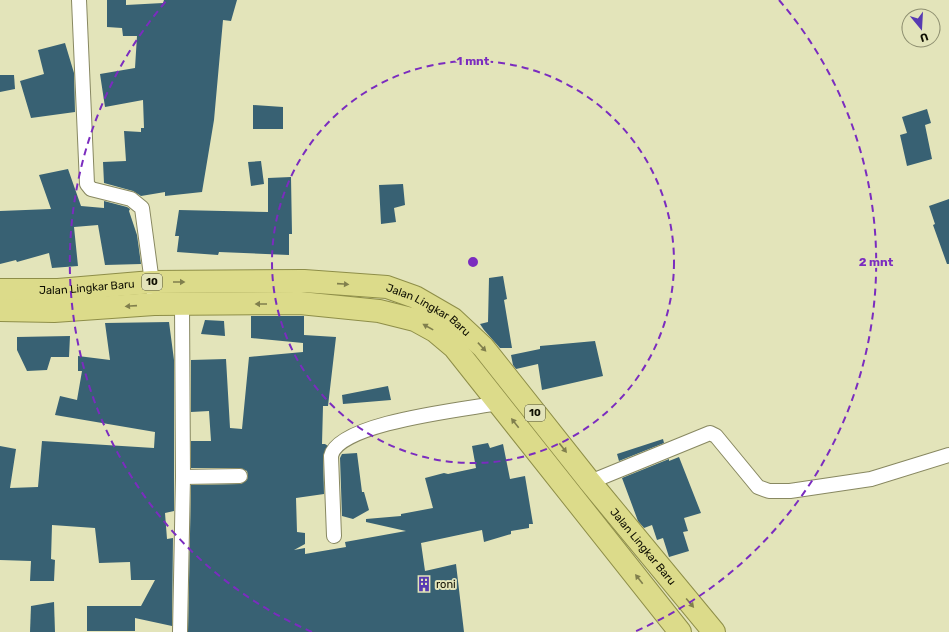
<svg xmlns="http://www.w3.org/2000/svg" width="949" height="632" viewBox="0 0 949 632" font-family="Rubik,sans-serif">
	<rect width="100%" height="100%" fill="#e3e4ba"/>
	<g fill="#386173">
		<path d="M107,0H126V5L163,3L164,0H237L231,21L223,20L214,120L202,192L165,196V192L141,196L133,191L104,183L103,162L126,161L124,131L141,132V128H144L143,100L105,107L100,74L135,68L137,36H123L122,28L107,27Z"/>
		<path d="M65,43L74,73L75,112L31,118L20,81L44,74L38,50Z"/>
		<path d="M0,75H14L15,89L0,92Z"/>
		<path d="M253,105L283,107V129H253Z"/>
		<path d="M927,109L931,123L925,125L932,159L907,166L900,135L907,133L902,117Z"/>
		<path d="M261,161L264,184L251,186L248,162Z"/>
		<path d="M68,169L81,206L104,208V201L127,207L130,209L129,211L137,235L141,264L105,265L98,225L74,227L78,266L52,268L49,253L17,262L16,260L0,264V211L51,209L39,175Z"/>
		<path d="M291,177L292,234H289V255L219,252L218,255L177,252L179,236H175L179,210L268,212V178Z"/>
		<path d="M403,184L405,205L394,208L396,222L381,224L379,185Z"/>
		<path d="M949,199V264H947L933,225L935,224L929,206Z"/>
		<path d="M503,276L507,299L504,300L512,348H500L484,330L480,324L488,322L489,278Z"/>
		<path d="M251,316H304V335L336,337L328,406H323L322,444H325L328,446L323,456L324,494L296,498L297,532L305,533V544L294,550L305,548V554L346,547L345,542L406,531L366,522V519L401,516V514L433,508L425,478L444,473L448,474L476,468L472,446L488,443L490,448L503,444L510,479L525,476L533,524H529V528L511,531V534L484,542L482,530L421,543L425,571L456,564L464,632H188L191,485L241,484L247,480L248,476L247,471L240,468H191V441H211L209,411L191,412V360L226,359L230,428L242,429L249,357L303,352V343L251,338Z"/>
		<path d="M205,320L224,321L225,336L201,334Z"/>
		<path d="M169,322L174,360V511L165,513L167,539L173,538L172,626L135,618V631H87V606H141L155,580H131L130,562L99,563L95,528L52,525L51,559L55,560L54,581H30L31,561L0,560V446L16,449L10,488L38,487L42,441L154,448L155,432L55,415L60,396L77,400L82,371H78V356L110,360L105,323Z"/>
		<path d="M70,336L69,357H51L47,370L27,371L17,350V337Z"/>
		<path d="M595,341L603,376L542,390L538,364L516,369L513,365L511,355L540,349V346Z"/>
		<path d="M388,386L391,400L343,404L342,395Z"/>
		<path d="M663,439L664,443L619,461L617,454Z"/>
		<path d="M357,453L362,492H364L369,510L353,519L342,516L340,458L342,454Z"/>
		<path d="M679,457L701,513L684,518L688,531L683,532L689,551L669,557L663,538L657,540L652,525L644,528L638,521L622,478L669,459V461Z"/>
		<path d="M54,602L55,632H30L31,606Z"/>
	</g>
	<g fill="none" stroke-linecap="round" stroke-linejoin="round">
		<defs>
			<g id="minor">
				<path d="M79,0L87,184L91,189L131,199L142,208L153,290"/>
				<path d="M183,477L240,476"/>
				<path d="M590,482L710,433L716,436L758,487L769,491H790L871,479L949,455"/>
				<path d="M334,536L331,456C338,422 469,409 499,403"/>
				<path d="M180,632L183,477L182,304"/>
			</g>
			<g id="trunk">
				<path id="s1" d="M0,290H58L152,282L304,281L387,287L415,297L453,319L483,347L590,482L714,632"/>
				<path d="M0,310L54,311L154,304L300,303L379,311L415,320L435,331L454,347L680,632"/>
			</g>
		</defs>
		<use href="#minor" stroke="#888861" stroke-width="16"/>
		<use href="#trunk" stroke="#8e8e48" stroke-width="24"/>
		<use href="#minor" stroke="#fff" stroke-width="14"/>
		<use href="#trunk" stroke="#dcdb8a" stroke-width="22"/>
	</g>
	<defs><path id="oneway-solid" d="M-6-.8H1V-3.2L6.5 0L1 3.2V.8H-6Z"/></defs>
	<g fill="#807f4d">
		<use href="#oneway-solid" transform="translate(179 282)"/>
		<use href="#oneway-solid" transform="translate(343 284) rotate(4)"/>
		<use href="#oneway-solid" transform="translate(261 304) rotate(180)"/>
		<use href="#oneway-solid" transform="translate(131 306) rotate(176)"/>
		<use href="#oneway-solid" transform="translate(428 327) rotate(-151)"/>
		<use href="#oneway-solid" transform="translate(482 347) rotate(47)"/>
		<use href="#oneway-solid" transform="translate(515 423) rotate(-128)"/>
		<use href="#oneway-solid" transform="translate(563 448) rotate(52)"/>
		<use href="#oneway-solid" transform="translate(639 579) rotate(-128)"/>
		<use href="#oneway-solid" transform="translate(690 603) rotate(50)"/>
	</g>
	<g fill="none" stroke="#7b2cbf" stroke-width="2" stroke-dasharray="7 5">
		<circle cx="473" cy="262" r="201"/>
		<path d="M312 632A403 403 0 0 1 167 0M779 0A403 403 0 0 1 634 632"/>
	</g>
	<defs>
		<symbol id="building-bare" viewBox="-9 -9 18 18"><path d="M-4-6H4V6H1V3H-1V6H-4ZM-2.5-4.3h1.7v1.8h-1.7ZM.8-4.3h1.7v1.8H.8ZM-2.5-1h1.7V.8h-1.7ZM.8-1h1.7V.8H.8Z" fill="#573ab2" stroke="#e3e4ba" stroke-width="2.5" paint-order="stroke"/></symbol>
	</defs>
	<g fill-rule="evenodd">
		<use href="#building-bare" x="413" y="573" width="22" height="22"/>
	</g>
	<g text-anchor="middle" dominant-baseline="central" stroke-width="4" stroke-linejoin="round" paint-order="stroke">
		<g fill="#e3e4ba" stroke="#4f4f39" stroke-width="1">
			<rect x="142" y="274" width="20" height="16" rx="3"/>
			<rect x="525" y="405" width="20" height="16" rx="3"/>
		</g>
		<g font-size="10" font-weight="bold" fill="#0f0f02">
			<text x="152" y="282">10</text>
			<text x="535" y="413">10</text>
		</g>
		<g font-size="11" fill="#0f0f02" stroke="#e3e4ba">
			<text stroke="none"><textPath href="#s1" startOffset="87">Jalan Lingkar Baru</textPath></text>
			<text stroke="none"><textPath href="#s1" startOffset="435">Jalan Lingkar Baru</textPath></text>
			<text stroke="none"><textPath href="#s1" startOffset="758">Jalan Lingkar Baru</textPath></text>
		</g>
		<g font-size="11" fill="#0f0f02" stroke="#e3e4ba" text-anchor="start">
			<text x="436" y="584">roni</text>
		</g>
	</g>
	<circle cx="473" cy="262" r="6" fill="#7b2cbf" stroke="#e3e4ba" stroke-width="2"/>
	<g font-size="12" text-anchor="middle" font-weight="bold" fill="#7b2cbf" stroke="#e3e4ba" stroke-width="4" stroke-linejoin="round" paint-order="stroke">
		<text x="473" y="65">1 mnt</text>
		<text x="876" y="266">2 mnt</text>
	</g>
	<g transform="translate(921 28) rotate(162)"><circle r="19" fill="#e3e4ba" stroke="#8e8f70"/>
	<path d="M0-3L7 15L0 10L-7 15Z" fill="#573ab2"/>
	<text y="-6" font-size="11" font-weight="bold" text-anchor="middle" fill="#0f0f02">U</text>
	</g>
</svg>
